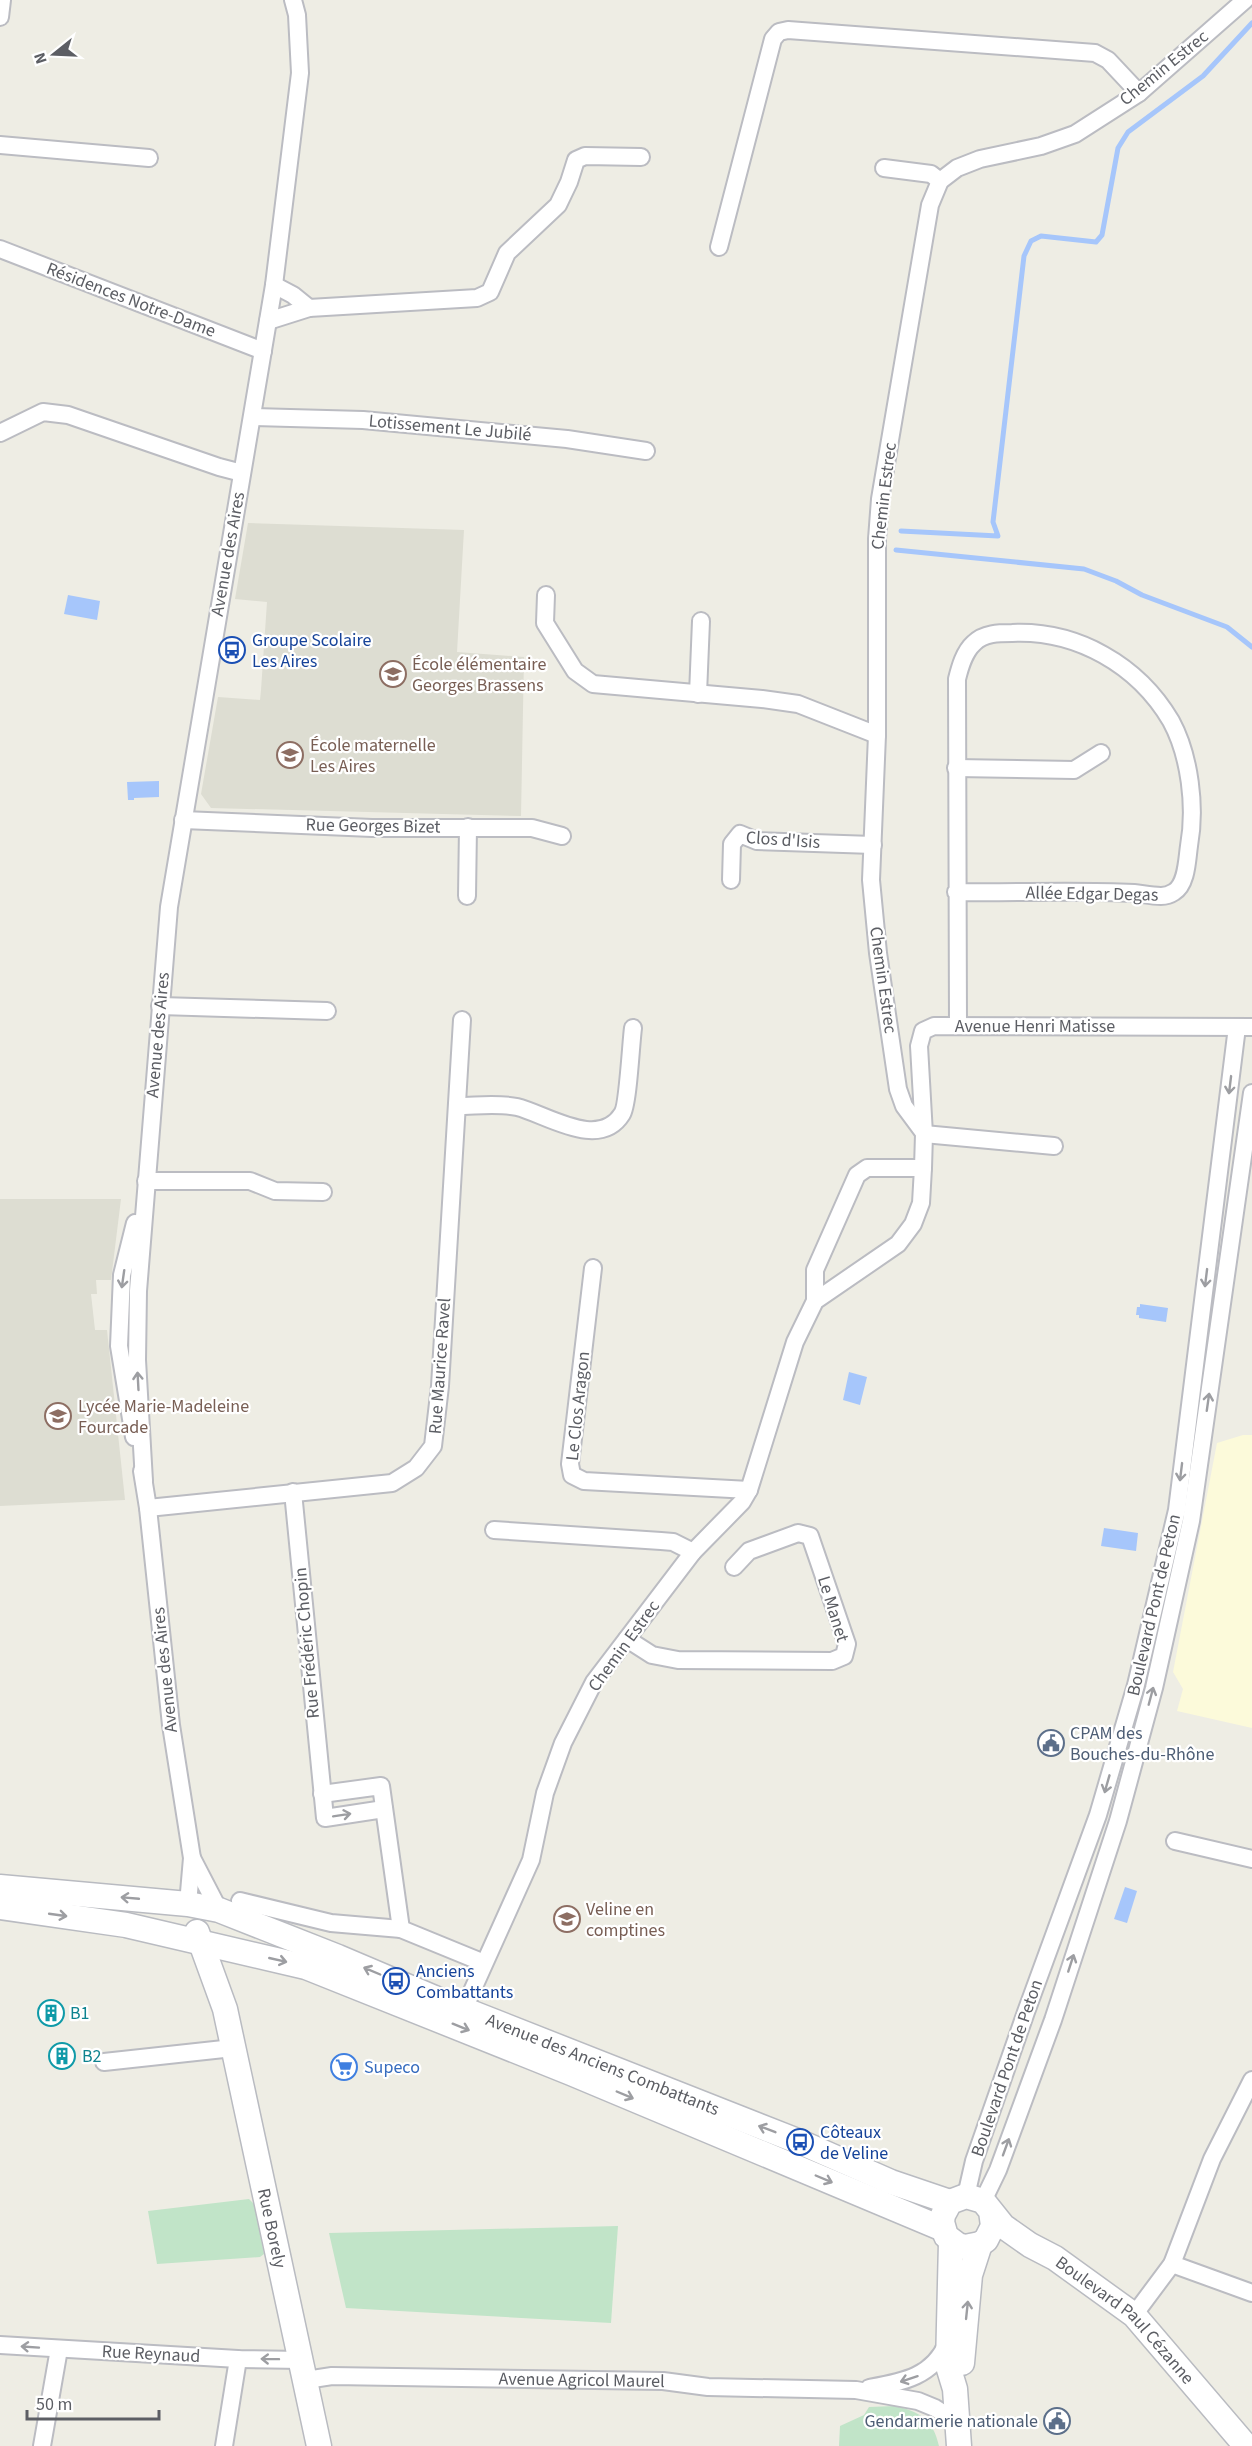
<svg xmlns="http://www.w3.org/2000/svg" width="1252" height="2446" viewBox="0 0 1252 2446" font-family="'Source Sans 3',sans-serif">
	<rect width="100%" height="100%" fill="#eeede4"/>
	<path fill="#fcfada" d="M1243,1435H1252V1728L1177,1711L1183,1689L1173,1672L1217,1443Z"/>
	<g fill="#ddddd2">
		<path d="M248,523L464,530L457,652L524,657L521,816L211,808L201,794L218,697L260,700L261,690L267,602L235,599Z"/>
		<path d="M0,1199H121L111,1280H96L97,1294H91L95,1330H107L125,1500L0,1506Z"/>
	</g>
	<g fill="#c1e4c8">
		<path d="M249,2199L254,2204L264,2254L260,2257L157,2264L148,2211Z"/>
		<path d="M618,2226L611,2323L346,2308L329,2233Z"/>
		<path d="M895,2406C920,2412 933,2419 939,2446H839L840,2426L864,2415L869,2407Z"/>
	</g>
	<g fill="#a6c6fb">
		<path d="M68,595L100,601L97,620L64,614Z"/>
		<path d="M159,781V797L134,798V800H128L127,782Z"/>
		<path d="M1140,1304L1168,1308L1166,1322L1139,1318V1315H1136L1137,1307H1140Z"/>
		<path d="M849,1372L867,1377L860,1405L843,1400Z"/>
		<path d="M1104,1528L1138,1533L1136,1551L1101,1546Z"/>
		<path d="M1125,1887L1137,1891L1127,1923L1114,1919Z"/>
	</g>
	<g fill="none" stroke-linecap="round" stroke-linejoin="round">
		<g stroke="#a6c6fb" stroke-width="5">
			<path d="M901,531L998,536L993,522L1024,256L1031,241L1041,236L1096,242L1102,235L1118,148L1128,132L1203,76L1252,23"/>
			<path d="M896,550L1084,569L1116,581L1142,595L1227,627L1252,647"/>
		</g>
		<defs>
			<g id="street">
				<path d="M0,17L2,0"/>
				<path d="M0,145L149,158"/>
				<path d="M884,168L931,174L940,181"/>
				<path d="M719,247L773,39L779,32L788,30L1095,53L1108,60L1139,93"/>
				<path d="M0,249L263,351"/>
				<path d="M309,308L477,298L490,292L507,253L558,205L569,182L576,160L585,156L641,157"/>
				<path d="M268,321L309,308L293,295L274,285"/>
				<path d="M253,417L363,420L567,439L646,451"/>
				<path d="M0,433L43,412L68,415L219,467L242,473"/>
				<path d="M546,595L545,623L575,671L593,684L762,699L798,704L877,735"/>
				<path d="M698,694L701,621"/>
				<path d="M956,768L1074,770L1101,753"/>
				<path d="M183,820L372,828H532L562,836"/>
				<path d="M731,880L732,844L740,834L757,841L873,845"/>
				<path d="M956,892C1015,893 1075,890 1134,893C1143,894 1152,896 1161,896C1165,896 1171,894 1174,892C1187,884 1187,859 1189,846C1196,807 1190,756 1171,721C1138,665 1077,630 1012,633C999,633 984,633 974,643C964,652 960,667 957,679L958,1026"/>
				<path d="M467,896L468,827"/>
				<path d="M160,1006L327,1011"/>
				<path d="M457,1106C476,1106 499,1103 517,1107C546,1114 599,1151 622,1114C628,1106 631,1042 633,1028"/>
				<path d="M924,1133L904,1106L898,1089L878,953L871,880L877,735V539L880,499L930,205L940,181L957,168L980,159L1041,146L1075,134L1139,93L1245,0"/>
				<path d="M924,1134L1054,1146"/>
				<path d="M146,1181H250L275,1191L323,1192"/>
				<path d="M593,1268L570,1464L572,1475L584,1481L749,1490"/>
				<path d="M815,1301V1270L857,1175L867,1168H923"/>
				<path d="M134,1437L119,1346L122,1275L135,1223"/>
				<path d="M142,1471L148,1508L171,1725L192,1858L188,1904"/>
				<path d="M144,1481L137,1360L138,1291L169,907L274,285L300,73L297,15L293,0"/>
				<path d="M293,1492L325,1818L384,1809"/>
				<path d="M148,1508L392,1483L416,1468L433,1446L440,1386L462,1020"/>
				<path d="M494,1530L661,1541L673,1542L693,1552"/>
				<path d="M627,1639L652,1655L678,1660L832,1661L844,1656L847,1644L810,1536L798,1533L749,1551L734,1567"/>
				<path d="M322,1794L381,1786L401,1929L484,1963"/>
				<path d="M1175,1841L1252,1859"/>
				<path d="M192,1858L219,1910"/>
				<path d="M240,1901L331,1923L401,1929"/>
				<path d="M464,2009L531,1860L545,1793L563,1743L594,1682L693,1552L742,1502L749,1490L795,1342L815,1301L898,1244L913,1224L921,1203L923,1168L924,1134L919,1046L923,1031L934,1026L1252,1027"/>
				<path d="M104,2062L233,2048"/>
				<path d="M966,2196L974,2161L1026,2012L1098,1815L1136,1685L1177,1510L1237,1027"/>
				<path d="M983,2201L998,2170L1053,2020L1118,1821L1154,1688L1191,1521L1252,1093"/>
				<path d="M1172,2264L1252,2293"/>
				<path d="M1134,2315L1172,2264L1212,2159L1252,2080"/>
				<path d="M0,2345L238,2359L302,2360"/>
				<path id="s1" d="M306,2380L332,2376L663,2381L708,2387L856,2390L918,2401L935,2408L957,2422"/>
				<path d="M869,2388C902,2382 933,2377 947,2343"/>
				<path d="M42,2446L59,2349"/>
				<path d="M224,2446L238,2359"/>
			</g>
			<g id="secondary">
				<path id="s2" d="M0,1887L188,1904L219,1910L338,1957L437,1999L800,2142L891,2182L950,2202"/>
				<path d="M0,1907L126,1925L306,1967L571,2073L943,2229"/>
				<path id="s3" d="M197,1932L225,2009L319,2446"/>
				<path id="s4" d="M991,2211L993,2226L986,2240L980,2244L965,2247L958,2245L946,2236L942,2222L943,2215L950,2202L966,2196L983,2201L1003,2226L1030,2245L1055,2258L1134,2315L1246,2446"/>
				<path d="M951,2242L948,2366L955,2389L959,2446"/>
				<path d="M962,2363L970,2275L980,2244"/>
			</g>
		</defs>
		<use href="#street" stroke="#bbbcc2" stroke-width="20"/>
		<use href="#secondary" stroke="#b9bbc1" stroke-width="27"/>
		<use href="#street" stroke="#fff" stroke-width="16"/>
		<use href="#secondary" stroke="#fff" stroke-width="24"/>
	</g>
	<defs><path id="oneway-shaft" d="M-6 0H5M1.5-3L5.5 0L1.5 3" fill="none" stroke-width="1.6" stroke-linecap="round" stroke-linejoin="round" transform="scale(1.5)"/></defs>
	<g stroke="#9d9ea2">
		<use href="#oneway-shaft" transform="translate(1230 1085) rotate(97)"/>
		<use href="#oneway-shaft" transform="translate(1206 1278) rotate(97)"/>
		<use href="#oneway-shaft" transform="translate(123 1279) rotate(98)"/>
		<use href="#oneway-shaft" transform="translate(138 1381) rotate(-93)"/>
		<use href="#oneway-shaft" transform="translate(1208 1402) rotate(-82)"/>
		<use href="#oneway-shaft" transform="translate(1181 1472) rotate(97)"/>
		<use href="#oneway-shaft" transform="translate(1151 1696) rotate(-75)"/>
		<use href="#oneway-shaft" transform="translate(1107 1784) rotate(106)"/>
		<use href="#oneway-shaft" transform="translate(342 1815) rotate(-9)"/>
		<use href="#oneway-shaft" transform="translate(130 1898) rotate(-175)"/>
		<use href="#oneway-shaft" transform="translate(58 1915) rotate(8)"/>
		<use href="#oneway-shaft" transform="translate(278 1960) rotate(13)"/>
		<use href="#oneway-shaft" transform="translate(1071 1963) rotate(-72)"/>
		<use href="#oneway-shaft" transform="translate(372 1971) rotate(-157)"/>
		<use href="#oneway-shaft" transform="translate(461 2027) rotate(22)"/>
		<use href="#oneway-shaft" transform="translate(625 2095) rotate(23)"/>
		<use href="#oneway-shaft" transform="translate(767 2129) rotate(-159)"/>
		<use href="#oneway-shaft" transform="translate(1006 2147) rotate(-70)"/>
		<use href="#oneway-shaft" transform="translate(824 2179) rotate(23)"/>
		<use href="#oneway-shaft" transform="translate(967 2310) rotate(-84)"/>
		<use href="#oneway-shaft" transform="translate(30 2347) rotate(-176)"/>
		<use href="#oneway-shaft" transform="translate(270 2359) rotate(-179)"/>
		<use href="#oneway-shaft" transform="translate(909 2379) rotate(162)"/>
	</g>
	<defs>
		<symbol id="bus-ring" viewBox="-11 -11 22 22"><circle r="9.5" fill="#fff" stroke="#1a4fb4" stroke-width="1.5"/><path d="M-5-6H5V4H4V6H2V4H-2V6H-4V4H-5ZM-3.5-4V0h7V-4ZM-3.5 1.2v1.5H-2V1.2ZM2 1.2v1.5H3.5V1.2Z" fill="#1a4fb4"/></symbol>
		<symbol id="school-ring" viewBox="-11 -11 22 22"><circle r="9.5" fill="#fff" stroke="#8d6e63" stroke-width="1.5"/><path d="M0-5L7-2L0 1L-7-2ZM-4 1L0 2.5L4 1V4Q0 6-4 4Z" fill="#8d6e63"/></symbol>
		<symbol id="civic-ring" viewBox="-11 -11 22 22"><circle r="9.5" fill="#fff" stroke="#5c6f8a" stroke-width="1.5"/><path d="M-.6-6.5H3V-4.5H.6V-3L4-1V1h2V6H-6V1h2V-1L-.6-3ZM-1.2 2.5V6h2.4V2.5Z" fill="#5c6f8a"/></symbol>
		<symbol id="building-ring" viewBox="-11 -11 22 22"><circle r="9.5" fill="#fff" stroke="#0f9aa8" stroke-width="1.5"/><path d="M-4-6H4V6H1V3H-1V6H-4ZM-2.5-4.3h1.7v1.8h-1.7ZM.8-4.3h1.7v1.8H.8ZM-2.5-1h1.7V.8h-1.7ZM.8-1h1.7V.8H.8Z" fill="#0f9aa8"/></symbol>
		<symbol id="supermarket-ring" viewBox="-11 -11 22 22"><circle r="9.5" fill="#fff" stroke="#3f7fe0" stroke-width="1.5"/><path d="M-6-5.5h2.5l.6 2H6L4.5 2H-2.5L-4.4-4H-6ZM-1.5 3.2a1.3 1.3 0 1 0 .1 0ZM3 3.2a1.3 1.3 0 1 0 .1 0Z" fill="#3f7fe0"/></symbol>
	</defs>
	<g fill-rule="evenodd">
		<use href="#bus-ring" x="217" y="635" width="30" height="30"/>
		<use href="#school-ring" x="378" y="659" width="30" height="30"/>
		<use href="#school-ring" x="275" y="740" width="30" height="30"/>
		<use href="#school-ring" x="43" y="1401" width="30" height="30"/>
		<use href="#civic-ring" x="1036" y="1728" width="30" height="30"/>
		<use href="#school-ring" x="552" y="1904" width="30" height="30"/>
		<use href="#bus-ring" x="381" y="1966" width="30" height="30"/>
		<use href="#building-ring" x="36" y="1998" width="30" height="30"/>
		<use href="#building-ring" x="47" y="2041" width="30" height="30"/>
		<use href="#supermarket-ring" x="329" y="2052" width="30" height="30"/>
		<use href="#bus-ring" x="785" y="2127" width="30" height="30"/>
		<use href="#civic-ring" x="1042" y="2406" width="30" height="30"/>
	</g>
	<g text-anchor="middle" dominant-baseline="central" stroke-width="4.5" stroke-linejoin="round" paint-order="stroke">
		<g font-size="18" fill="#5c5e64" stroke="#fff">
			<text transform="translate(1164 68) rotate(-39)">Chemin Estrec</text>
			<text transform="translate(131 300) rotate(21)">Résidences Notre-Dame</text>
			<text transform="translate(450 428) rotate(5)">Lotissement Le Jubilé</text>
			<text transform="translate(884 496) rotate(-83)">Chemin Estrec</text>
			<text transform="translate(228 554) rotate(-80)">Avenue des Aires</text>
			<text transform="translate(373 826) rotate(1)">Rue Georges Bizet</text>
			<text transform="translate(783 840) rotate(4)">Clos d'Isis</text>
			<text transform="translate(1092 894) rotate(1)">Allée Edgar Degas</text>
			<text transform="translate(883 980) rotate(82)">Chemin Estrec</text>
			<text x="1035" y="1026">Avenue Henri Matisse</text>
			<text transform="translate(158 1035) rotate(-85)">Avenue des Aires</text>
			<text transform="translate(440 1366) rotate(-86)">Rue Maurice Ravel</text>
			<text transform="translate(578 1406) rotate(-84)">Le Clos Aragon</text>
			<text transform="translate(1154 1605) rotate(-77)">Boulevard Pont de Peton</text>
			<text transform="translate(833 1609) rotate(73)">Le Manet</text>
			<text transform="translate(307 1643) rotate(-95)">Rue Frédéric Chopin</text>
			<text transform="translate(624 1646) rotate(-54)">Chemin Estrec</text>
			<text transform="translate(165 1670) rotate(-96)">Avenue des Aires</text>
			<text stroke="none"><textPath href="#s2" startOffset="634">Avenue des Anciens Combattants</textPath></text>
			<text transform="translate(1007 2068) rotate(-71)">Boulevard Pont de Peton</text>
			<text stroke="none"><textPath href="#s3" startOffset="306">Rue Borely</textPath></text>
			<text stroke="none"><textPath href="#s4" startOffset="334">Boulevard Paul Cézanne</textPath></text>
			<text transform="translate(151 2354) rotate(3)">Rue Reynaud</text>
			<text stroke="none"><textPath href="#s1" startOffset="276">Avenue Agricol Maurel</textPath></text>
		</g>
		<g font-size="18" fill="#164399" stroke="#fff" text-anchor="start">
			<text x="252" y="640">Groupe Scolaire<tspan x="252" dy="21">Les Aires</tspan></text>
			<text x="416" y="1971">Anciens<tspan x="416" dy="21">Combattants</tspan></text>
			<text x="820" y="2132">Côteaux<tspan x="820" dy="21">de Veline</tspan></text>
		</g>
		<g font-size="18" fill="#785e54" stroke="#fff" text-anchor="start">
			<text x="412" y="664">École élémentaire<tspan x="412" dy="21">Georges Brassens</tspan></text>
			<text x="310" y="745">École maternelle<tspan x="310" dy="21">Les Aires</tspan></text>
			<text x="78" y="1406">Lycée Marie-Madeleine<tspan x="78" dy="21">Fourcade</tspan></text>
			<text x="586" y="1909">Veline en<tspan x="586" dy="21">comptines</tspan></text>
		</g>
		<g font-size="18" fill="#4e5e75" stroke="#fff" text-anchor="start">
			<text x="1070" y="1733">CPAM des<tspan x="1070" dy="21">Bouches-du-Rhône</tspan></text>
			<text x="1038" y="2421" text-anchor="end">Gendarmerie nationale</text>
		</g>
		<g font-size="18" fill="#0d838f" stroke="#fff" text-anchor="start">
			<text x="70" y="2013">B1</text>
			<text x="82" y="2056">B2</text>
		</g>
		<g font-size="18" fill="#366cbe" stroke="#fff" text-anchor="start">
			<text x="364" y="2067">Supeco</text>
		</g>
	</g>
	<g transform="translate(54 54) rotate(252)" stroke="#ffffff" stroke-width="4.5" paint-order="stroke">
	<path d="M0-4.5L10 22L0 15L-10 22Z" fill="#5c5e64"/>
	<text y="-9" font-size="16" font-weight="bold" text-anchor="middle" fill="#5c5e64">N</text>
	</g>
	<path d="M27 2410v9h132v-9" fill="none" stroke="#5c5e64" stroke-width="3"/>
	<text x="36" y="2410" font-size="18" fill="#5c5e64" stroke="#ffffff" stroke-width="4.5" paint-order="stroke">50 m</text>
</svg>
